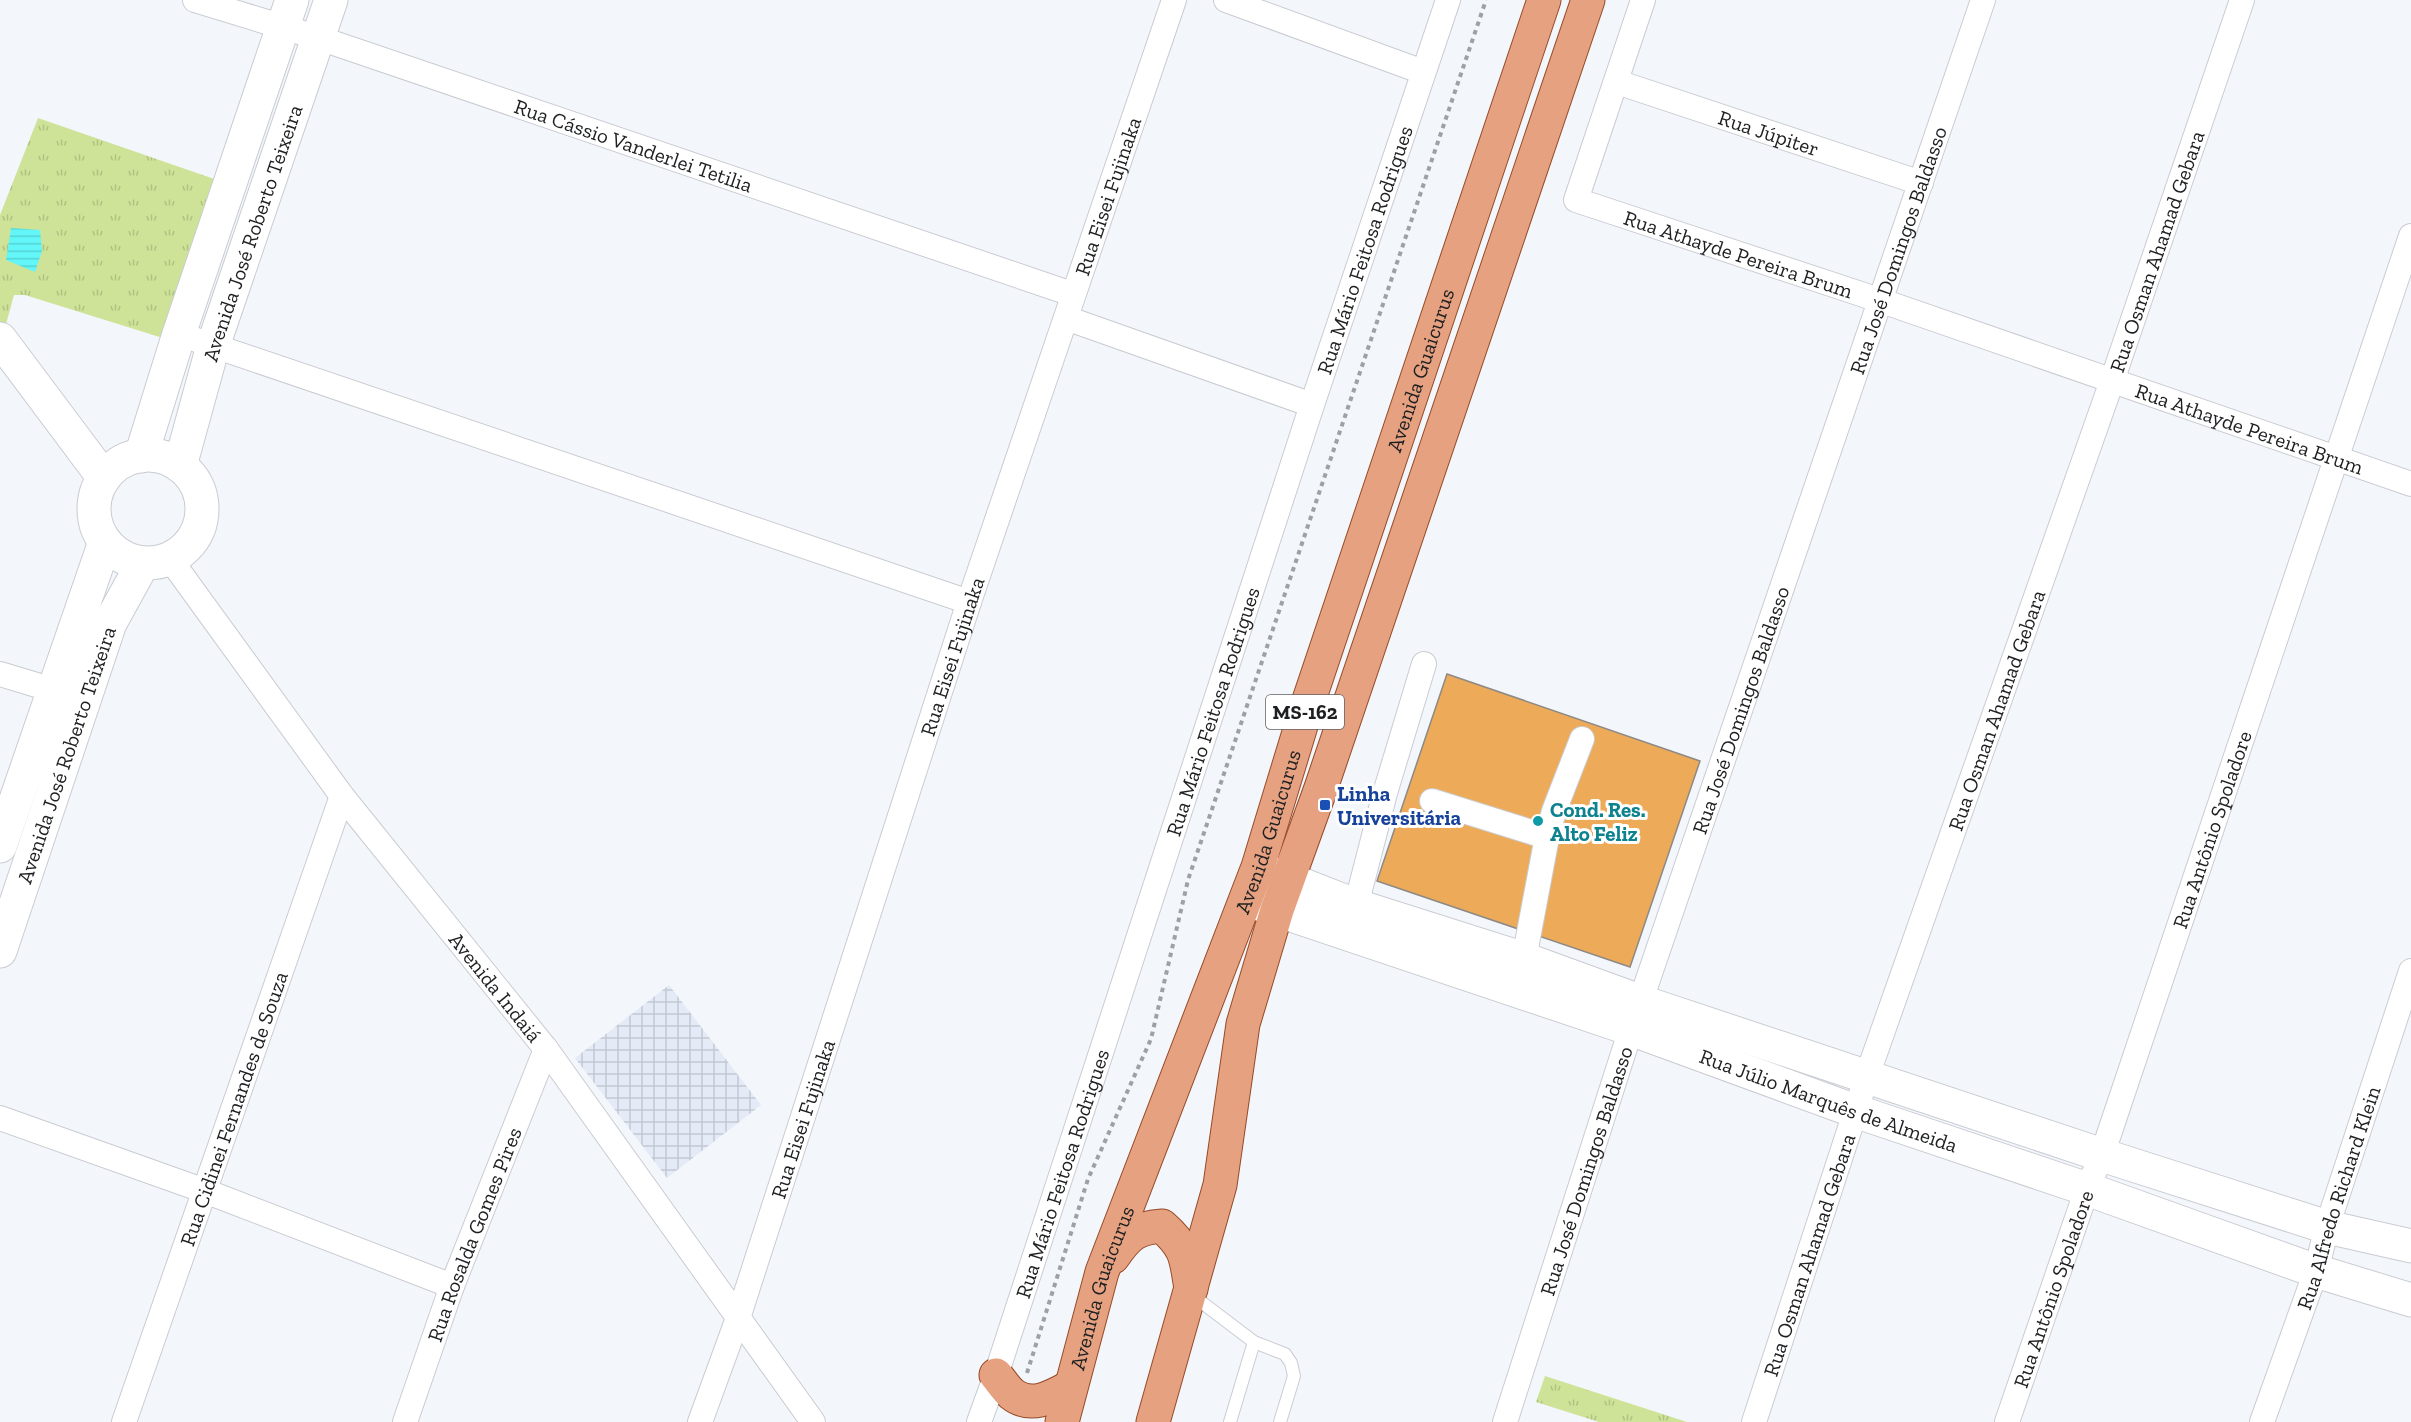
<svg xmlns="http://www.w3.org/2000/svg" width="2411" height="1422" viewBox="0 0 2411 1422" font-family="'Zilla Slab',serif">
	<defs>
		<pattern id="industrial-grid" width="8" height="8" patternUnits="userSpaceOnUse" patternTransform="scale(1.5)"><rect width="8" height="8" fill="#e4ebf7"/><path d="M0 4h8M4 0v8" fill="none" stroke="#c3c9d3"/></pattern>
		<pattern id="grass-tufts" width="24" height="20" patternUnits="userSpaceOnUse" patternTransform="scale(1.5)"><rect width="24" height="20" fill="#cee397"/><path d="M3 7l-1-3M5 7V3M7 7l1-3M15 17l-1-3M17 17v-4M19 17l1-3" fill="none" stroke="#b0c282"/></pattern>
		<pattern id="water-rules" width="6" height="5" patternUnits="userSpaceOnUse" patternTransform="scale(1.5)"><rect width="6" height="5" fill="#62f6f8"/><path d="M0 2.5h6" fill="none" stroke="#55d2d4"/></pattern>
	</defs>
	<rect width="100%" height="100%" fill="#f3f6fb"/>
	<path fill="url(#industrial-grid)" d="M669,985L761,1105L667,1178L575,1058Z"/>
	<g fill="url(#grass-tufts)">
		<path d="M38,118L220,181L166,339L25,295H14L3,335L0,331V215Z"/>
		<path d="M1545,1376L1687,1422H1599L1536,1402Z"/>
	</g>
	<path fill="url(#water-rules)" d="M11,228L40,230L42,251L35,272L6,260Z"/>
	<path fill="#edab59" stroke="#8d8985" stroke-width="1.5" d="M1447,674L1700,761L1630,967L1377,881Z"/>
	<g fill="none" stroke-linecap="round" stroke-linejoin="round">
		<defs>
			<g id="lane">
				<path d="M1192,1295L1254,1342L1285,1354L1291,1363L1294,1376L1280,1422"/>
				<path d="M1230,1422L1254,1342"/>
			</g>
			<g id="street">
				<path id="s1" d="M195,0L319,38L1072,294"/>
				<path d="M1226,0L1423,72"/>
				<path id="s2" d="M1643,0L1576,200L1879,300L2411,484"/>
				<path id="s3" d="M1617,82L1921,183"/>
				<path d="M1066,318L1312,405"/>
				<path d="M179,334L969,602"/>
				<path id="s4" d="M170,559L342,796L546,1049L813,1422"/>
				<path d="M0,674L53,690"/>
				<path d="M1432,801L1547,837"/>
				<path d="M1352,921L1385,793L1424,664"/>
				<path d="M1524,959L1547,837L1554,811L1582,739"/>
				<path d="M0,1118L205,1191L452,1286"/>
				<path id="s5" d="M124,1422L342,796"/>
				<path id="s6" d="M405,1422L452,1286L546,1049"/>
				<path id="s7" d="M700,1422L738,1318L969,602L1174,0"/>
				<path id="s8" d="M979,1422L996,1375L1312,405L1448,0"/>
				<path id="s9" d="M1505,1422L1631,1029L1983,0"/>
				<path id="s10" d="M1754,1422L1867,1076L2112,381L2242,0"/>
				<path id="s11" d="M2007,1422L2087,1189L2102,1155L2411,236"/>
				<path id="s12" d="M2262,1422L2316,1271L2327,1227L2411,971"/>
			</g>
			<g id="secondary">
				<path d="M0,339L104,478"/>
				<circle cx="148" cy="509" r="54"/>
				<path d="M141,456L179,334L292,0"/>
				<path id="s13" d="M180,466L213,346L331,0"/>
				<path d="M0,846L105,542"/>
				<path d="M1262,869L1357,906L1524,959L1642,1002L2102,1155L2327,1227L2411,1246"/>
				<path id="s14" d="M1250,901L1631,1029L1855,1111L2087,1189L2316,1271L2411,1300"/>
				<path id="s15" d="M0,951L110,623L143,563"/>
			</g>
			<g id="primary">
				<path d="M1113,1257C1128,1235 1136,1228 1162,1226C1187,1248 1186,1258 1191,1289"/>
				<path d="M996,1375C1001,1381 1006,1389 1012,1394C1031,1409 1052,1397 1070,1387"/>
				<path id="s16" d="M1062,1422L1102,1272L1258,867L1307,706L1544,0"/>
				<path d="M1153,1422L1220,1185L1243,1024L1277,910L1321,788L1588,0"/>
			</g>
		</defs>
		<use href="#lane" stroke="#c9ccd2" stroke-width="14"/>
		<use href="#street" stroke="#c9ccd2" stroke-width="26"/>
		<use href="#secondary" stroke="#c9ccd2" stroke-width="35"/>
		<use href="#primary" stroke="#964b28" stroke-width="35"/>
		<path stroke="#9ea1a4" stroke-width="4" stroke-dasharray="4.5 4.5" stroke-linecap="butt" d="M1027,1373L1088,1179L1151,1039L1188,880L1486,0"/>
		<use href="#lane" stroke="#fff" stroke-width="12"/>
		<use href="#street" stroke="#fff" stroke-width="24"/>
		<use href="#secondary" stroke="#fff" stroke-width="33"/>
		<use href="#primary" stroke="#e6a180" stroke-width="33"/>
	</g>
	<rect fill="#1a4fb4" stroke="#fff" stroke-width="2" x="1319" y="799" width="12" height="12" rx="3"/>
	<circle fill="#0f9aa8" stroke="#fff" stroke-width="2" cx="1538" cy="821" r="6"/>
	<g text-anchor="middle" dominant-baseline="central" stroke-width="6" stroke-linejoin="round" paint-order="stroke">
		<rect fill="#fff" stroke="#626264" stroke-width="1.5" x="1266" y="695" width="78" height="34" rx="4.5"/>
		<g font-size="20" font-weight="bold" fill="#1e1f21">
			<text x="1305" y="712">MS-162</text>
		</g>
		<g font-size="21" fill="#1e1f21" stroke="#fff">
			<text stroke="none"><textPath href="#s3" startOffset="160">Rua Júpiter</textPath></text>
			<text stroke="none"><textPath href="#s1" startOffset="462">Rua Cássio Vanderlei Tetilia</textPath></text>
			<text stroke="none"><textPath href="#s7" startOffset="1292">Rua Eisei Fujinaka</textPath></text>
			<text stroke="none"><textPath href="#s13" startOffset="244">Avenida José Roberto Teixeira</textPath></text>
			<text stroke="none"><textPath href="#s8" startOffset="1234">Rua Mário Feitosa Rodrigues</textPath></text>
			<text stroke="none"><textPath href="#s9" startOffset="1236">Rua José Domingos Baldasso</textPath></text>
			<text stroke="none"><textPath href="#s10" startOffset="1238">Rua Osman Ahamad Gebara</textPath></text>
			<text stroke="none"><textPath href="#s2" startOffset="382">Rua Athayde Pereira Brum</textPath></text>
			<text stroke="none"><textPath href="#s16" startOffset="1112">Avenida Guaicurus</textPath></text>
			<text stroke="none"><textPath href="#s2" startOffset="922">Rua Athayde Pereira Brum</textPath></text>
			<text stroke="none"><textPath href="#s7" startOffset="806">Rua Eisei Fujinaka</textPath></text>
			<text stroke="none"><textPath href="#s9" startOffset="750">Rua José Domingos Baldasso</textPath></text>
			<text stroke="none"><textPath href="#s10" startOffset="752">Rua Osman Ahamad Gebara</textPath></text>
			<text stroke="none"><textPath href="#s8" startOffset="748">Rua Mário Feitosa Rodrigues</textPath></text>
			<text stroke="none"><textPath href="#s15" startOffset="207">Avenida José Roberto Teixeira</textPath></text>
			<text stroke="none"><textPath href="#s11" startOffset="627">Rua Antônio Spoladore</textPath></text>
			<text stroke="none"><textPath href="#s16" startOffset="626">Avenida Guaicurus</textPath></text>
			<text stroke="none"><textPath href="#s4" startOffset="538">Avenida Indaiá</textPath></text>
			<text stroke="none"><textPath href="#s14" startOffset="612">Rua Júlio Marquês de Almeida</textPath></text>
			<text stroke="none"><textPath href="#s5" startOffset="332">Rua Cidinei Fernandes de Souza</textPath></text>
			<text stroke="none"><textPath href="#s7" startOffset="320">Rua Eisei Fujinaka</textPath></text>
			<text stroke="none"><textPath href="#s9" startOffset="264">Rua José Domingos Baldasso</textPath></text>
			<text stroke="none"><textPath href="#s8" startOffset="262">Rua Mário Feitosa Rodrigues</textPath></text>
			<text stroke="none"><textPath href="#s12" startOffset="237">Rua Alfredo Richard Klein</textPath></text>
			<text stroke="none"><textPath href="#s6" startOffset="200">Rua Rosalda Gomes Pires</textPath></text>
			<text stroke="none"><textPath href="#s10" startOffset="176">Rua Osman Ahamad Gebara</textPath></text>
			<text stroke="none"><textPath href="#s16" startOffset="140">Avenida Guaicurus</textPath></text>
			<text stroke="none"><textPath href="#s11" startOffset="141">Rua Antônio Spoladore</textPath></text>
		</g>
		<g font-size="21" font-weight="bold" fill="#164399" stroke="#fff" text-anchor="start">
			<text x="1337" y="793">Linha<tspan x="1337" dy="24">Universitária</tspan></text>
		</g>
		<g font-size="21" font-weight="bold" fill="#0d838f" stroke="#fff" text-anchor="start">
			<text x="1550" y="809">Cond. Res.<tspan x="1550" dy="24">Alto Feliz</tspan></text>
		</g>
	</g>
</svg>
